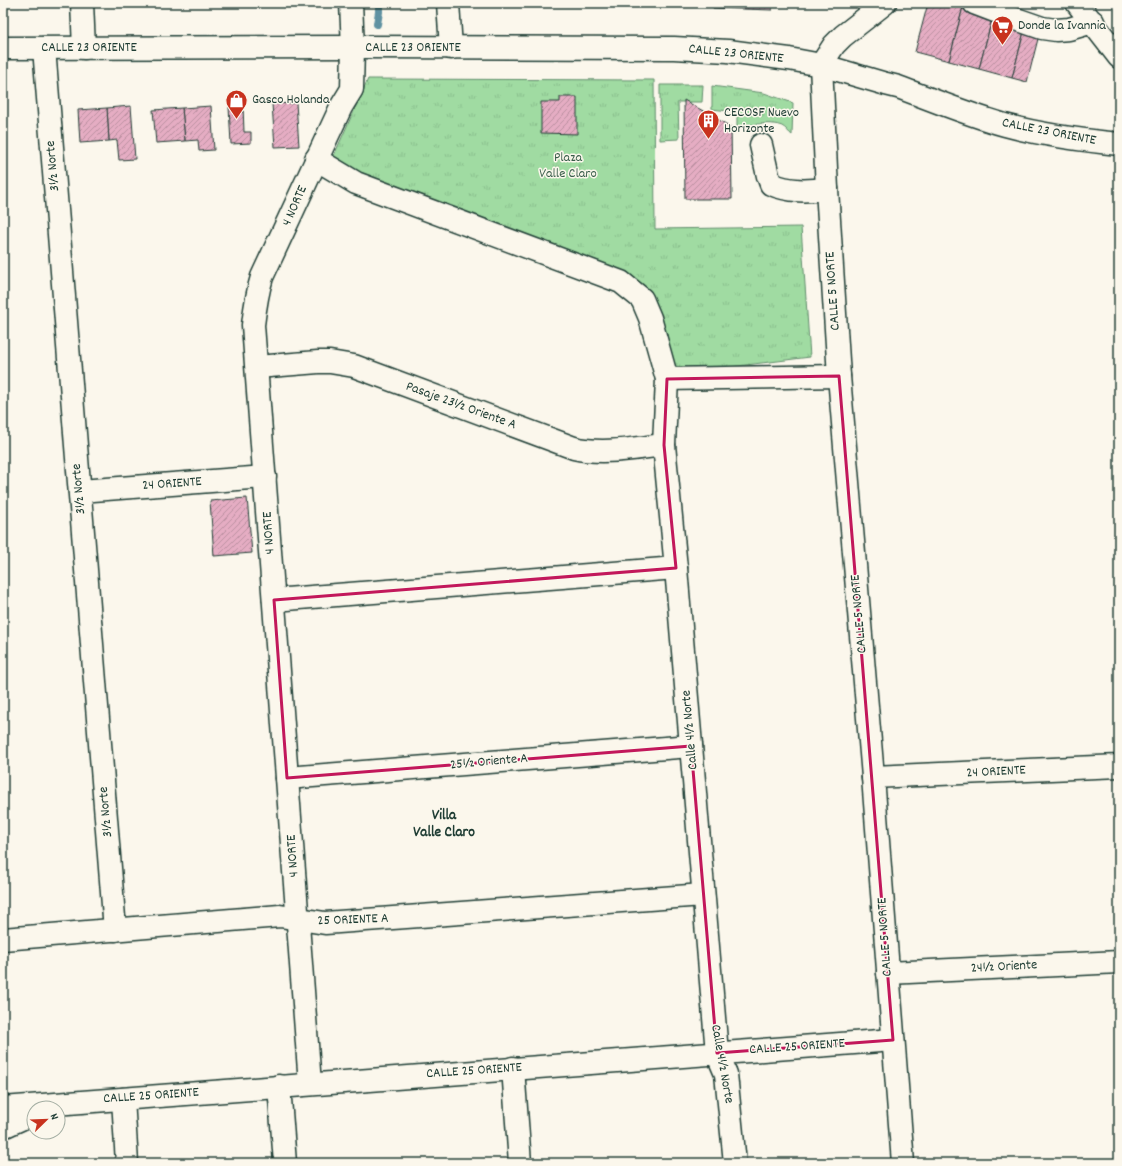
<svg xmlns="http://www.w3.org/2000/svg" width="1122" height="1166" viewBox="0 0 1122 1166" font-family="Dekko,sans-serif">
	<defs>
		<pattern id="grass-tufts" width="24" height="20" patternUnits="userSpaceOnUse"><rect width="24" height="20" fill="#a0dba2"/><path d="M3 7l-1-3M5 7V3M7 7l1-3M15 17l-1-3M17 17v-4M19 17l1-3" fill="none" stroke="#89bd8c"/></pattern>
		<pattern id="building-hatch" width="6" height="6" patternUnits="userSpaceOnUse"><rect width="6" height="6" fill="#e5adc3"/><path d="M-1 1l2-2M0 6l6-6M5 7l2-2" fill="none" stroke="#b98e9f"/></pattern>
	</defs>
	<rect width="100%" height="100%" fill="#fbf7ec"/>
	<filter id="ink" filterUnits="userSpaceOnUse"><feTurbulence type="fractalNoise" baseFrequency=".025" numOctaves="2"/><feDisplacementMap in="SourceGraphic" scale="8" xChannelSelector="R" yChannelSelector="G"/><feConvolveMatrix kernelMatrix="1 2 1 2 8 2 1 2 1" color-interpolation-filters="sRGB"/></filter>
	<g filter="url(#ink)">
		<g fill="url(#grass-tufts)" stroke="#608c6b">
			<path d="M368,79L654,80L655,229L801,227L810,357L665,375L643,297L331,162Z"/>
			<path d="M660,85H703L702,102H678L679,139L660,140Z"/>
			<path d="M712,86L764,93L793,103L792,135C789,133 786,128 782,126C770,121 750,125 737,127V112L712,109Z"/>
		</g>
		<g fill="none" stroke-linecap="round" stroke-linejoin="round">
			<path stroke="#6092a2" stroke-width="8" d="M377,24L379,12V3"/>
		</g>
		<g fill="url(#building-hatch)" stroke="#1f3d34">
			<path d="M114,3H137V5L115,6Z"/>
			<path d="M713,3H772V10L713,8Z"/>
			<path d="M928,3H949L963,7L949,61L915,52Z"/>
			<path d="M963,7L993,15L979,69L949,61Z"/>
			<path d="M993,15L1026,24L1012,78L979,69Z"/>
			<path d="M1026,24L1041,27L1027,82L1012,78Z"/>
			<path d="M560,97H577V134L541,133V102H560Z"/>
			<path d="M684,100L731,127L732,199H685Z"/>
			<path d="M296,103L299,146L275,147L272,104Z"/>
			<path d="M131,106L135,159L119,160L117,140L109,141L107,108Z"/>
			<path d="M211,106L214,150L199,151L198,140L185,141L182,108Z"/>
			<path d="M243,106L244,132H251V143L231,144L229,107Z"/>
			<path d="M107,108L109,141L80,143L78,110Z"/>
			<path d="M182,108L185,141L156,143L153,110Z"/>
			<path d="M247,498L252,553L214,556L210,501Z"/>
		</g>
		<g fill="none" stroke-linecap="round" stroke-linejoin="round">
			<defs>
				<g id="minor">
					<path d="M82,3L84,48"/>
					<path d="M448,3L451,48"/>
					<path d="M974,3L1016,19L1042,28L1056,30L1069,29L1093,22"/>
					<path d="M1077,3L1119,57"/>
					<path d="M3,48L363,47L674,48L728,51L789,59L821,65L886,84L898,87C933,100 969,115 1005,125C1042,135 1081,140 1119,144"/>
					<path d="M44,48L115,930"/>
					<path d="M821,65L827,189L839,376L873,777L903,1163"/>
					<path d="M821,65L834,45L843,36L885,3"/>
					<path d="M761,145L768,176L771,184C790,192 807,191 827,189"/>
					<path d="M316,159L356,183L621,282L642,299L650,318L667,379L664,445L676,568L717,1053L726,1074L735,1163"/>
					<path d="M257,367L318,362H330L354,366L574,448C604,455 635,448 664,445"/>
					<path d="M667,379L839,376"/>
					<path d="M80,491L265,477"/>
					<path d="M274,600L676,568"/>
					<path d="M873,777L1119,766"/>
					<path d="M287,778L691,746"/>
					<path d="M3,939L280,916L325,923L703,895"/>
					<path d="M888,973L1119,962"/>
					<path d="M513,1068L520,1163"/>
					<path d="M310,1084L253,325C255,308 257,293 262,277L341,107L352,89L353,48L351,3"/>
					<path d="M279,1086L285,1163"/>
					<path d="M123,1099L127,1163"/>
					<path d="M3,1108L893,1040"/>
					<path d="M3,1127L34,1113"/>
				</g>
			</defs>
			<use href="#minor" stroke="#1f3d34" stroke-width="25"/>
			<use href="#minor" stroke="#fbf7ec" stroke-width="22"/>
		</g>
	</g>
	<path fill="none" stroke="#c2185b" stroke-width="3" stroke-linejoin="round" d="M839,376L893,1040L717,1053L691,746L287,778L274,600L676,568L664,445L667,379Z"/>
	<defs>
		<symbol id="supermarket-pin" viewBox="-11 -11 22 30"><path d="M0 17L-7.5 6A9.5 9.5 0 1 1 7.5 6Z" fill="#c8321e" stroke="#fbf7ec"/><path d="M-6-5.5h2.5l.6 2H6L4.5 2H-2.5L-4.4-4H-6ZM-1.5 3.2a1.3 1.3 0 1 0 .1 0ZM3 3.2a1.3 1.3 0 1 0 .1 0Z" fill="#fff"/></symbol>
		<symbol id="shop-pin" viewBox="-11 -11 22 30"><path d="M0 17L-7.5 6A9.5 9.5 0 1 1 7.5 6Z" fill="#c8321e" stroke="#fbf7ec"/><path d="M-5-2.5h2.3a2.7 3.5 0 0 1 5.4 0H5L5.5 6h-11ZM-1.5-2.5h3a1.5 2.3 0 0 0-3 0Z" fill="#fff"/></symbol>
		<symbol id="building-pin" viewBox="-11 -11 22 30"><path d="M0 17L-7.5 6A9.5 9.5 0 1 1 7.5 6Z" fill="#c8321e" stroke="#fbf7ec"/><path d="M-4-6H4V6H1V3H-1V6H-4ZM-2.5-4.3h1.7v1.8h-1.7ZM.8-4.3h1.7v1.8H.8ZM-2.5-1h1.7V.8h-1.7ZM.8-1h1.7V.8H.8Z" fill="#fff"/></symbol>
	</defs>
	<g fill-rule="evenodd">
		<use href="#supermarket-pin" x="990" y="14" width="25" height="34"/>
		<use href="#shop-pin" x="224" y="88" width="25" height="34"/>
		<use href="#building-pin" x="696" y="108" width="25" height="34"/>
	</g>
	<g text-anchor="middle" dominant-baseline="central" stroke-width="3" stroke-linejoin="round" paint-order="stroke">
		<g font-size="14" fill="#1f3d34" stroke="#fbf7ec" text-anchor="start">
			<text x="1018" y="26">Donde la Ivannia</text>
			<text x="252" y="100">Gasco Holanda</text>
			<text x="724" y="113">CECOSF Nuevo<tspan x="724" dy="16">Horizonte</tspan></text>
		</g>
		<g font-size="14" fill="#1f3d34" stroke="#fbf7ec">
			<text x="89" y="48">CALLE 23 ORIENTE</text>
			<text x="413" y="48">CALLE 23 ORIENTE</text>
			<text transform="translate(736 54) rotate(6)">CALLE 23 ORIENTE</text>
			<text transform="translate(1049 132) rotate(11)">CALLE 23 ORIENTE</text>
			<text transform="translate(53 166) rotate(-95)">3½ Norte</text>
			<text transform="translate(295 206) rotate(-66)">4 NORTE</text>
			<text transform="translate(833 291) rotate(-94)">CALLE 5 NORTE</text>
			<text transform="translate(461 406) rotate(20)">Pasaje 23½ Oriente A</text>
			<text transform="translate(172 484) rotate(-4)">24 ORIENTE</text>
			<text transform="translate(79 489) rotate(-95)">3½ Norte</text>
			<text transform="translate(269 533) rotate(-94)">4 NORTE</text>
			<text transform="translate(859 614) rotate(-95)">CALLE 5 NORTE</text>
			<text transform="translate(690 730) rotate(-95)">Calle 4½ Norte</text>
			<text transform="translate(489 762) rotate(-5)">25½ Oriente A</text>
			<text transform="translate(996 772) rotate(-3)">24 ORIENTE</text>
			<text transform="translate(106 812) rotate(-95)">3½ Norte</text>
			<text transform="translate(293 856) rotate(-94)">4 NORTE</text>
			<text transform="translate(353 920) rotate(-2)">25 ORIENTE A</text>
			<text transform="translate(885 937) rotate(-94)">CALLE 5 NORTE</text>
			<text transform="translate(1004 967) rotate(-3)">24½ Oriente</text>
			<text transform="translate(797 1047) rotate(-4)">CALLE 25 ORIENTE</text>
			<text transform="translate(722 1064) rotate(80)">Calle 4½ Norte</text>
			<text transform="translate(474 1071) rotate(-4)">CALLE 25 ORIENTE</text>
			<text transform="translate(151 1096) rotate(-4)">CALLE 25 ORIENTE</text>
		</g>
		<g font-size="14" fill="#395d4a" stroke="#fbf7ec">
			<text x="568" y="158">Plaza<tspan x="568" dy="16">Valle Claro</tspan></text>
		</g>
		<g font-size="15" font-weight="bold" fill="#1f3d34" stroke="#fbf7ec">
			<text x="444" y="816">Villa<tspan x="444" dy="17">Valle Claro</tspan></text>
		</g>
	</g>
	<rect width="1122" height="1166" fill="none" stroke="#fbf7ec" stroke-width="16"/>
	<rect x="8" y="8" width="1106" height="1150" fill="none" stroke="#1f3d34" stroke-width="1.5" filter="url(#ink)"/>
	<g transform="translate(46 1120) rotate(67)"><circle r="19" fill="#fbf7ec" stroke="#a3ada2"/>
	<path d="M0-3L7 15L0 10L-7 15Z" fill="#c8321e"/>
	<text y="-6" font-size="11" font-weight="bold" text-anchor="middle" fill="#1f3d34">N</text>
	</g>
</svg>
